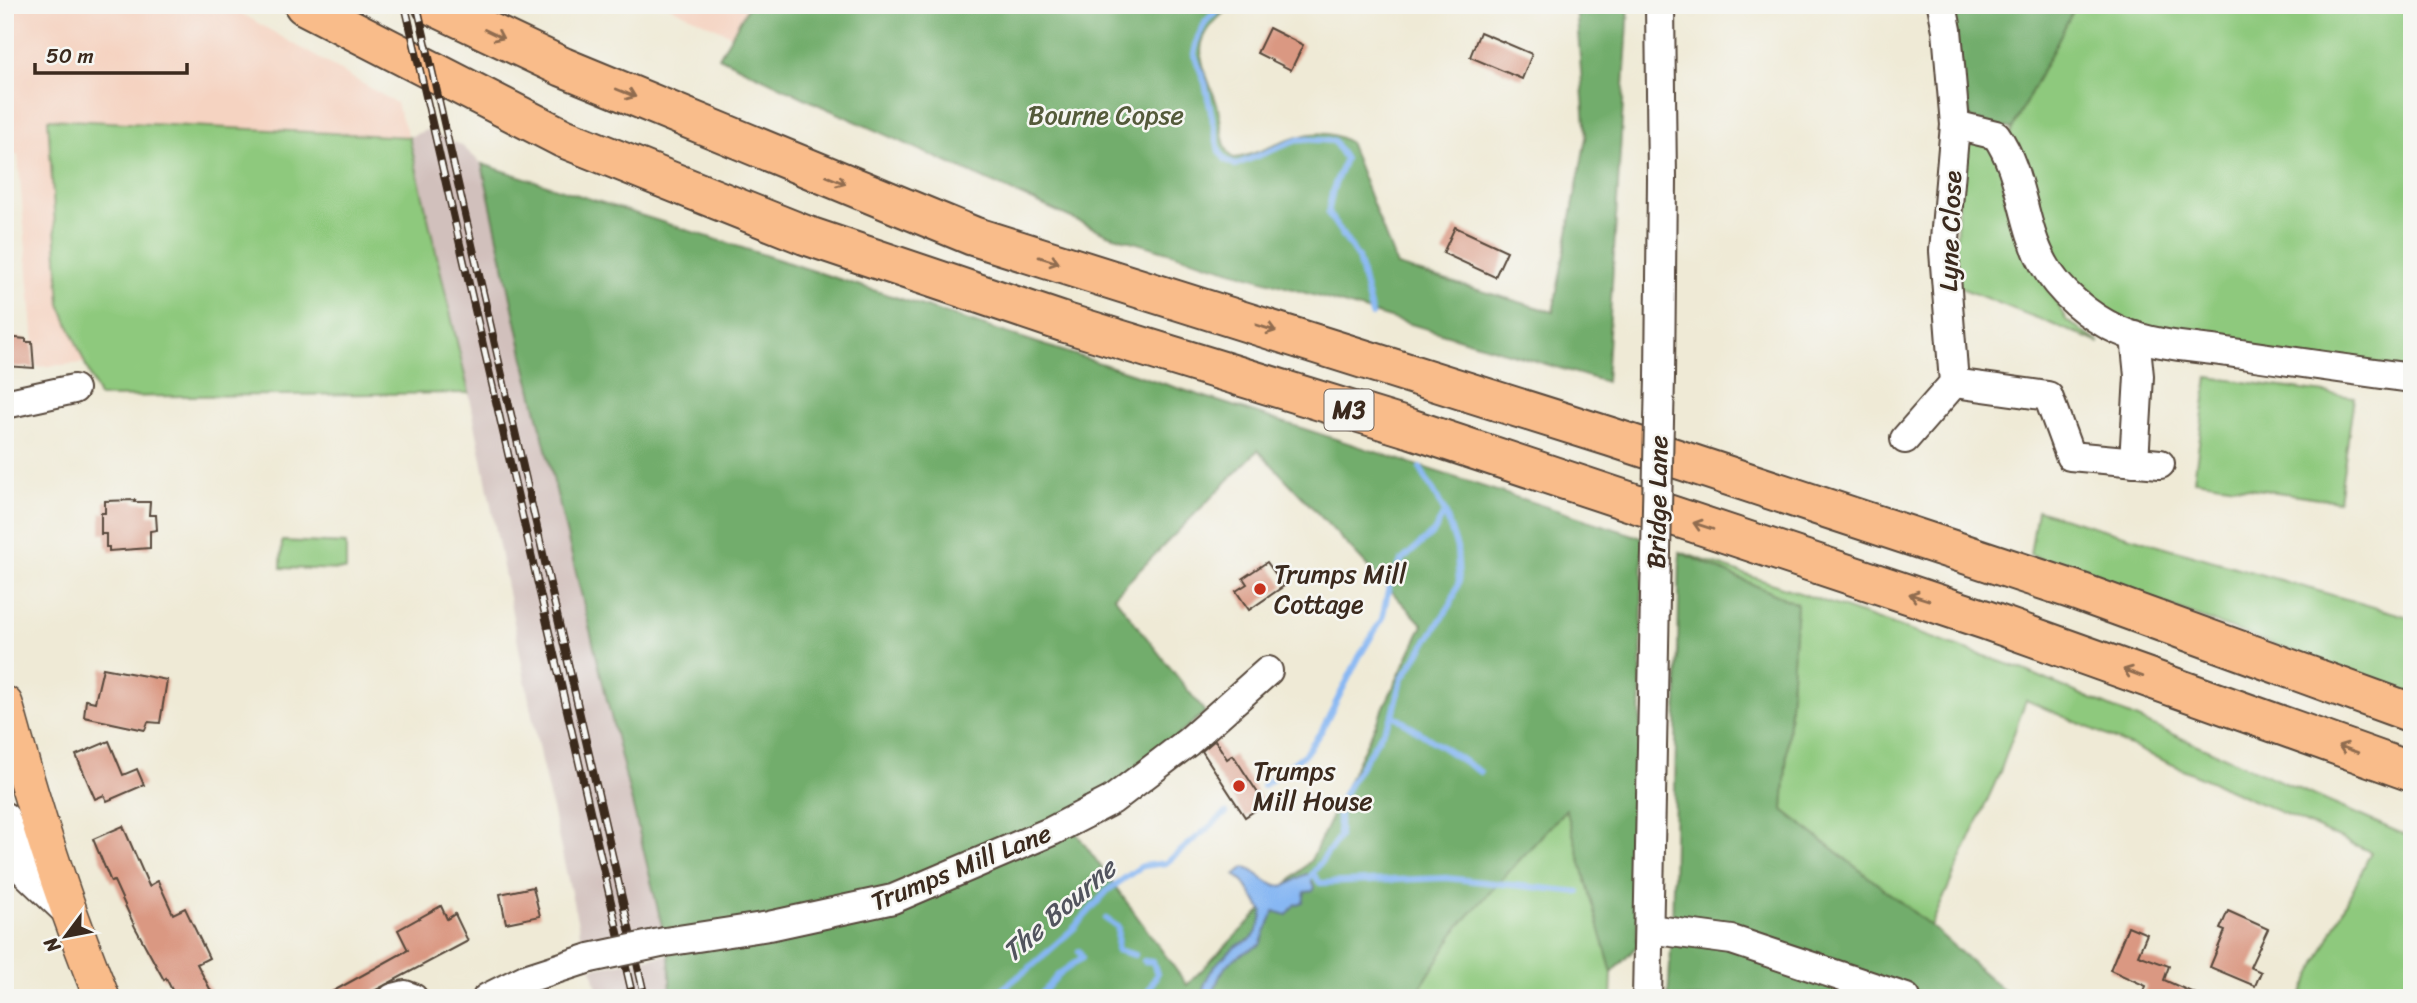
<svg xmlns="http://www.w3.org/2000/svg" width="2417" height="1003" viewBox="0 0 2417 1003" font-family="Sriracha,sans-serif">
	<rect width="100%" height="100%" fill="#f6f6f2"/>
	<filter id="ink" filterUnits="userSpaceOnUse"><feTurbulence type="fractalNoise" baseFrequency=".0143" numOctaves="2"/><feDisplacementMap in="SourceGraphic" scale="14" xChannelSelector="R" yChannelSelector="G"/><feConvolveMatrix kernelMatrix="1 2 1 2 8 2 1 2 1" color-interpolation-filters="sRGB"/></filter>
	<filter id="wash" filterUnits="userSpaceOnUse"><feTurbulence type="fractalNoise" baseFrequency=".00686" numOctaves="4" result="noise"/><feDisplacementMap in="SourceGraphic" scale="28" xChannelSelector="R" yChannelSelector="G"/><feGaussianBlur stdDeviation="1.57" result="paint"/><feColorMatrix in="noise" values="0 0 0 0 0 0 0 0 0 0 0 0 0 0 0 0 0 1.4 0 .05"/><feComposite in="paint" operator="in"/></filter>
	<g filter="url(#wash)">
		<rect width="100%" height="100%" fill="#efead6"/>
		<g fill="#f5d3c1">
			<path d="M5,5H227L396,103L409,137L48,119L60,304L85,363L36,367L18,155L5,152Z"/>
			<path d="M666,5H749L731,35Z"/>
		</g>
		<g fill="#d1c0bc">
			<path d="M426,130L461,145L482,164L525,363L662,929L583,946L540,756L469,393L409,137Z"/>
			<path d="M669,955L671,998H599L592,968Z"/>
		</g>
		<g fill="#8ec97d" stroke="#647a4e" stroke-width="2">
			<path d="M2076,5H2412V381L2135,336L2062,292L2006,150L2012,129Z"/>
			<path d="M48,119L409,137L469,393L99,397L60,304Z"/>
			<path d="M1964,128L1996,135L2009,222L2067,321L2100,343L1953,285Z"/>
			<path d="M2208,377L2354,397L2339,501L2194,480Z"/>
			<path d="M2037,510L2412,618V695L2030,555Z"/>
			<path d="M282,541L346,544V570L281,568Z"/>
			<path d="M1680,552L2022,669L2412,838V998H2300L2371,852L2026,700L2000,772L1931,926L1783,810L1797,604Z"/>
			<path d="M1567,808L1612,973L1611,998H1414L1459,926Z"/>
		</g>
		<g fill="#72ad6c" stroke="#566c45" stroke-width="2" fill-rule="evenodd">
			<path d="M749,5H1232C1220,16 1206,27 1202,43C1197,66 1215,90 1219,112C1222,127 1221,146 1233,158C1243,158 1251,154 1260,151C1289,140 1319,123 1349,142L1397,266L1553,312L1586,138L1576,5H1629L1606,382L1107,234L817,104L719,57Z"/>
			<path d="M1950,5H2076L2012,129L1970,119Z"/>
			<path d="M482,164L1643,538L1637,946L1612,973L1566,809L1459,926L1414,998H671L669,955L525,363ZM1258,450L1423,625L1311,860L1187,985L1072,827L1205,712L1114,596Z"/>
			<path d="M1680,552L1797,604L1783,810L1931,926L2012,998H1668L1672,931Z"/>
		</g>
		<path fill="#87b7f3" stroke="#617088" stroke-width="2" d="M1244,867C1259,871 1269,890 1286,885C1294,883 1298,876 1307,874L1315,887L1313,891L1305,892L1303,902L1294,905L1287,915L1274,911L1260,945C1230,959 1221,964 1212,998H1201C1205,975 1216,962 1234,948C1239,943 1248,942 1253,937C1259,932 1261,919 1263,912L1243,881L1235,875Z"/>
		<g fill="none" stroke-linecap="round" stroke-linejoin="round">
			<g stroke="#87b7f3" stroke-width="6">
				<path d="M1223,5L1206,21L1198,37L1194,54L1205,83L1219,151L1226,160L1235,165L1300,139L1334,141L1345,159L1333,189L1328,213L1358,258L1372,315"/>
				<path d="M1393,715L1480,772"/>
				<path d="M1263,786L1305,754L1322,730L1359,657L1382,619L1389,587L1401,561L1434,532L1445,512"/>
				<path d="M1313,874L1320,883L1446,878L1579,892"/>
				<path d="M1305,884L1339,837V804L1346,790L1393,715L1402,679L1451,604L1459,581L1457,548L1445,512L1420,468"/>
				<path d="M1106,919L1118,927L1117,950L1135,955"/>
				<path d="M1144,961L1153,962L1157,974L1145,998"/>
				<path d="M991,998L1033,965L1074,928L1108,890L1142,866L1166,863L1226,813"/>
				<path d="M1038,998L1059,974L1082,958L1079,951"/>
			</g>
		</g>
		<g id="blocks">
			<g fill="#da9882">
				<path d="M1269,28L1303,45L1291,70L1257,53Z"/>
				<path d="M1480,32L1532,54L1522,79L1470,57Z"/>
				<path d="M1455,227L1507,251L1495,277L1443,253Z"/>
				<path d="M5,337L26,339V342H32L34,368L5,366Z"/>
				<path d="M135,500L134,502H150L149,515H156L157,530L150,531V548L109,551V547H106V534H101V513H105V501Z"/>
				<path d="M1267,562L1284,586L1249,610L1236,591L1247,584L1243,578Z"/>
				<path d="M103,668L167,680L160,723L148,722L145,730L84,717L86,700L95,702Z"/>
				<path d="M1215,740L1227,759L1233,755L1265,804L1245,817L1202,751Z"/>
				<path d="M109,741L123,775L137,769L144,785L107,801L104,795L95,799L76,755Z"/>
				<path d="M123,826L149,886L158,881L173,914L185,908L209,958L197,964L211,991L208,992L211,998H176L166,978L164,980L135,927L114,881L111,882L93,839Z"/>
				<path d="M533,887L540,916L506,923L500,894Z"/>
				<path d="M441,906L447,919L455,914L468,941L361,998H321L408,950L398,930Z"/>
				<path d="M2228,911L2268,929L2250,967L2261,972L2255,986L2210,967L2225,931L2220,929Z"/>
				<path d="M2128,926L2147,934L2138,955L2169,966L2164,980L2205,998H2142L2146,986L2110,970Z"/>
			</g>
		</g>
	</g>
	<g filter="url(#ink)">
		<use href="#blocks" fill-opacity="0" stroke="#56473a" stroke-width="2"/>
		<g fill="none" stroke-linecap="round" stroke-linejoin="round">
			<defs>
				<g id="minor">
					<path d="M1955,125L1996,135C2023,173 2021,223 2044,264C2058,291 2089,317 2118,330C2151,345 2191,347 2227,352C2289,361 2350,370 2412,378"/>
					<path d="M1660,377L1662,179L1660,5"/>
					<path d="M1954,383L2048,396L2070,456L2160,464"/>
					<path d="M5,404L74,389"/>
					<path d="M1905,439L1954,383L1944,251L1955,125L1947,30L1942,5"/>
					<path d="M2134,462L2139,376L2135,336"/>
					<path d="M5,817L25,872L68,913"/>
					<path d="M1649,929L1732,940L1906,998"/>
					<path d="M665,942L769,926L893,899L1052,831L1112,800L1188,742L1268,671"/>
					<path d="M393,998L405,995L413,998"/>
					<path d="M487,998L525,979L590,958"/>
					<path d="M1647,998L1655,596"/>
				</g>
				<path id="major" d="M5,704C32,803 63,902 102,998"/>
				<g id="highway">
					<path d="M304,5L563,138L805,235L1066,323L1412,429L1986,620L2412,772"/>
					<path d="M432,5L563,67L973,236L1611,437L2074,590L2412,713"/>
				</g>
			</defs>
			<use href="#minor" stroke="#56473a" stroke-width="32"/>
			<use href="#major" stroke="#56473a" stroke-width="38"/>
			<use href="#highway" stroke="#56473a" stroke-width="42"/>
			<use href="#minor" stroke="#fff" stroke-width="28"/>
			<use href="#major" stroke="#f9bc8a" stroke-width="35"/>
			<use href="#highway" stroke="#f9bc8a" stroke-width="38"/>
			<defs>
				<g id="rail">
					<path d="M405,5L633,998"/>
					<path d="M417,5L645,998"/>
				</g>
			</defs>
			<use href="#rail" stroke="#3b2a1e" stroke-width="8"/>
			<use href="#rail" stroke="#f6f6f2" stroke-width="5" stroke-dasharray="16" stroke-linecap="butt"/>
			<defs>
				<g id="minor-bridge">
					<path d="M1655,596L1660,377"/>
					<path d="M590,958L665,942"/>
				</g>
			</defs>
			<use href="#minor-bridge" stroke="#56473a" stroke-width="32" stroke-linecap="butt"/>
			<use href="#minor-bridge" stroke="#fff" stroke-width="28"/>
		</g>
		<defs><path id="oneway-shaft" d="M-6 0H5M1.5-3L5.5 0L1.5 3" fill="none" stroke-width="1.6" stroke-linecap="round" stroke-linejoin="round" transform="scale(1.75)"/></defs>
		<g stroke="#906c4f">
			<use href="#oneway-shaft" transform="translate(494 34) rotate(25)"/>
			<use href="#oneway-shaft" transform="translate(626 93) rotate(22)"/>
			<use href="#oneway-shaft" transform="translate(836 180) rotate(22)"/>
			<use href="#oneway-shaft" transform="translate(1049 260) rotate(17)"/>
			<use href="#oneway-shaft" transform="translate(1266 328) rotate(17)"/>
			<use href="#oneway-shaft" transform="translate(1703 526) rotate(-162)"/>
			<use href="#oneway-shaft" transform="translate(1919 597) rotate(-162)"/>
			<use href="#oneway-shaft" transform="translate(2133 673) rotate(-160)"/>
			<use href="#oneway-shaft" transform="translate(2348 749) rotate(-160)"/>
		</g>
	</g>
	<g fill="#c8321e" stroke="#f6f6f2" stroke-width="2.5">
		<circle cx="1260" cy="589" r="7"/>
		<circle cx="1239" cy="786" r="7"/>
	</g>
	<g text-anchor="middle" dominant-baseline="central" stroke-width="5" stroke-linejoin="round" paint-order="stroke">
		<rect fill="#f6f6f2" stroke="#73675e" stroke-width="2" x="1324.5" y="389.5" width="49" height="41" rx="5"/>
		<g font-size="24" font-weight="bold" fill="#3b2a1e">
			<text x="1349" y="410">M3</text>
		</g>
		<g font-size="26" fill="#545a3a" stroke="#f6f6f2">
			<text x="1106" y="115">Bourne Copse</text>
		</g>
		<g font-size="26" fill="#3b2a1e" stroke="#f6f6f2">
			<text transform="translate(1950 231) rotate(-88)">Lyne Close</text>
			<text transform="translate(1657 502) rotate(-89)">Bridge Lane</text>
			<text transform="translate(961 867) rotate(-22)">Trumps Mill Lane</text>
		</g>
		<g font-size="26" fill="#3b2a1e" stroke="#f6f6f2" text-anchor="start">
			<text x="1274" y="574">Trumps Mill<tspan x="1274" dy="30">Cottage</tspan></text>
			<text x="1253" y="771">Trumps<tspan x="1253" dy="30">Mill House</tspan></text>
		</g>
		<g font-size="28" font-style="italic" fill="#52545e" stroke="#f6f6f2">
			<text transform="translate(1059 910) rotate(-41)">The Bourne</text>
		</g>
	</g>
	<rect width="2417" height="1003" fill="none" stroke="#f6f6f2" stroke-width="28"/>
	<g transform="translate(66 936) rotate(238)" stroke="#f6f6f2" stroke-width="5" paint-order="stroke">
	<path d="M0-5L12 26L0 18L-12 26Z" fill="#3b2a1e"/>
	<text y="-10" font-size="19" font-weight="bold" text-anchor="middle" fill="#3b2a1e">N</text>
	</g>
	<path d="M35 63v10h152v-10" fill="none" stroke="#3b2a1e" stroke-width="3.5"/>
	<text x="46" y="63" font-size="21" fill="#3b2a1e" stroke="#f6f6f2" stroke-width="5" paint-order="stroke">50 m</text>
</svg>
